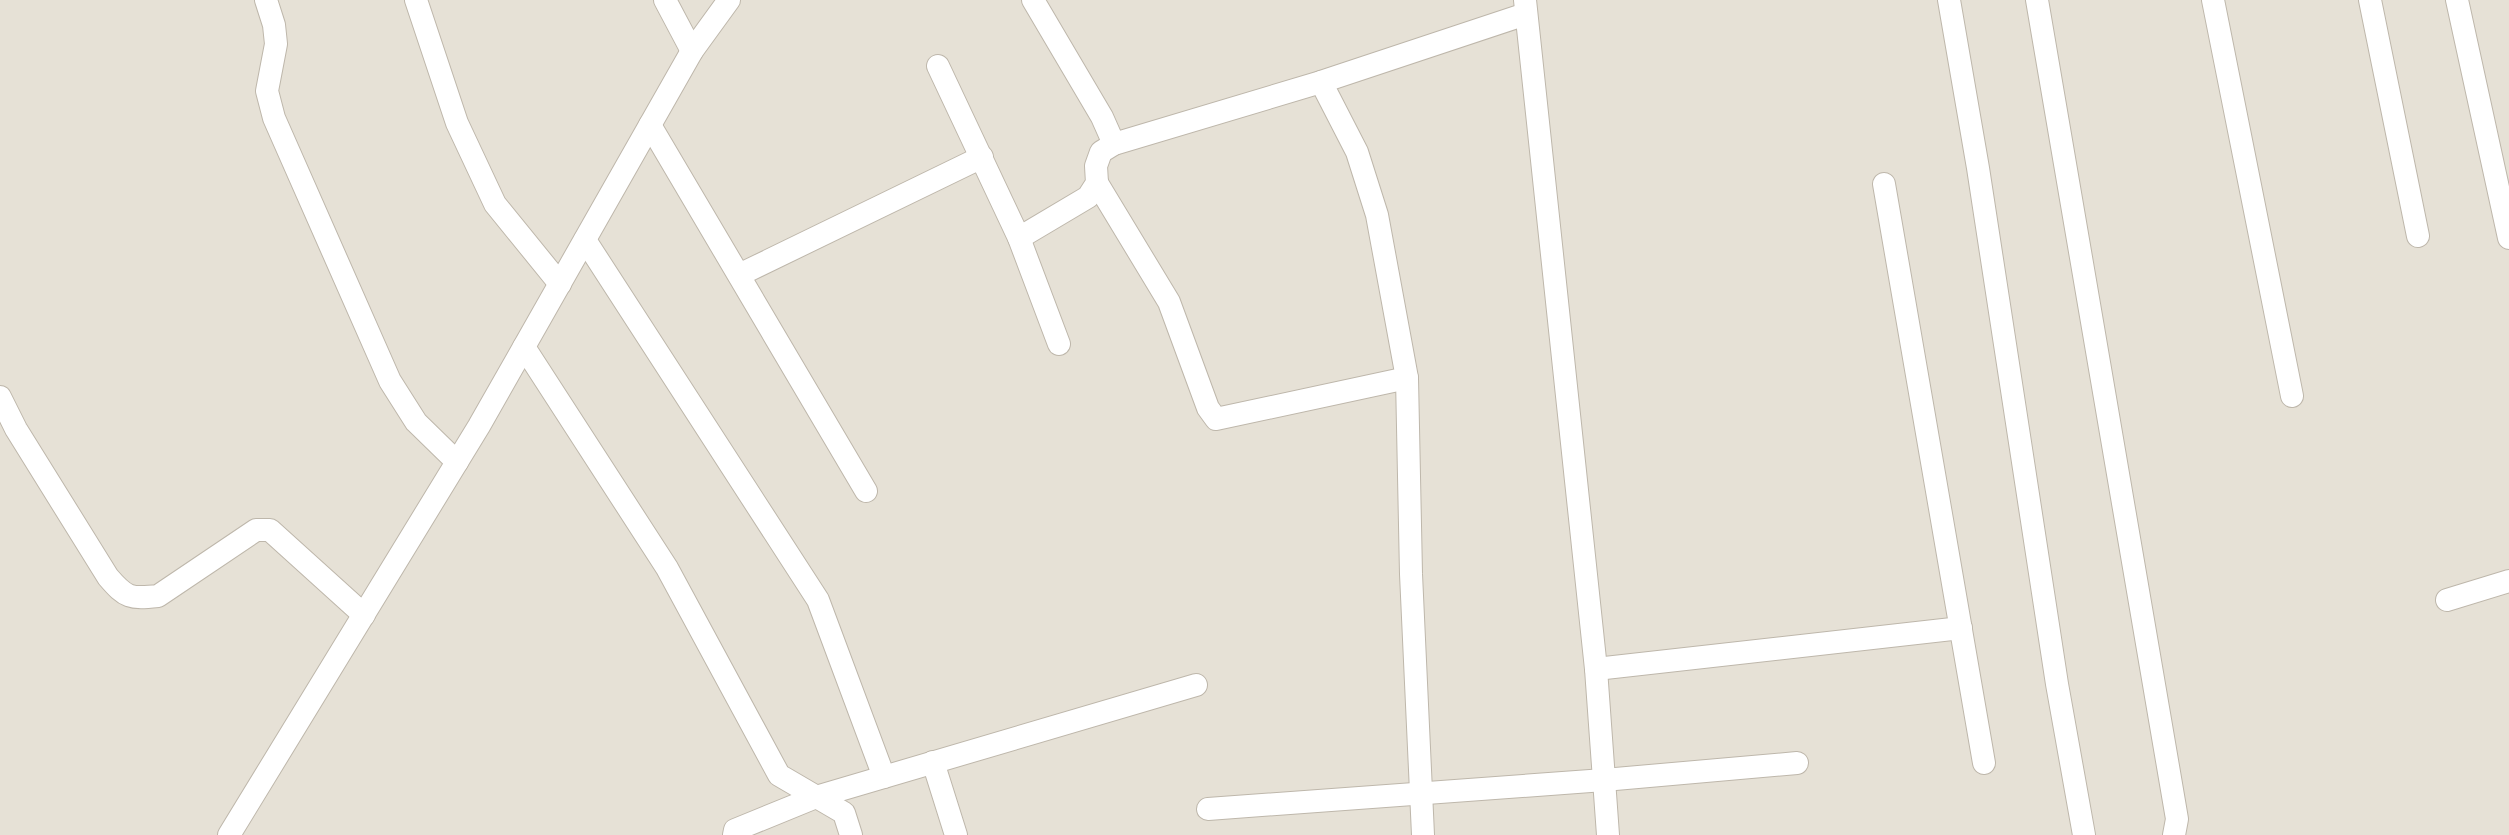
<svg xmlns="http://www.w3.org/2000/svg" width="2509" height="835" viewBox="0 0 2509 835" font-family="'Open Sans',sans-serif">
	<rect width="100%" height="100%" fill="#f3f0e8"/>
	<rect fill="#e6e1d6" x="0" y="0" width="2509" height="835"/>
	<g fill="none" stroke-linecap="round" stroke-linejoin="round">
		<defs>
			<g id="minor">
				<path d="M266,0L274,25L276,44L267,91L274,118L390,381L416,422L457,462"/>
				<path d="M416,0L457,123L495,204L560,284"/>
				<path d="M665,0L692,51"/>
				<path d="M1033,0L1102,117L1114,144"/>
				<path d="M1525,0L1596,669L1608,835"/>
				<path d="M1949,0L1978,168L2057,684L2084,835"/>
				<path d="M2037,0L2177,819L2174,835"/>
				<path d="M2213,0L2292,396"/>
				<path d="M2370,0L2418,236"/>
				<path d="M2457,0L2509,238"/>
				<path d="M938,66L1019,238L1059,344"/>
				<path d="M1321,82L1357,152L1377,215L1407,378L1411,574L1423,835"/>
				<path d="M650,125L866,491"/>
				<path d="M1097,183L1169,302L1208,408L1216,419L1407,378"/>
				<path d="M1884,184L1984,763"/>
				<path d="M1019,238L1088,197L1097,183L1096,166L1101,152L1114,144L1321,82L1526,14"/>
				<path d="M585,240L818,600L884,777"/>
				<path d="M739,275L982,157"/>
				<path d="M524,347L667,568L779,775L844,813L851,835"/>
				<path d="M0,397L16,429L108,577C126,598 130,599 158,596L256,530H270L364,615"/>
				<path d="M2447,600L2509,581"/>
				<path d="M1596,669L1961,628"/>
				<path d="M933,762L956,835"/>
				<path d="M1208,809L1604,780L1797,763"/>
				<path d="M229,835L479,426L692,51L729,0"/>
				<path d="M734,835L735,830L816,797L1196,685"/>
			</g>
		</defs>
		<use href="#minor" stroke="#beb7ab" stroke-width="24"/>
		<use href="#minor" stroke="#fff" stroke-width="22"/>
	</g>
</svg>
